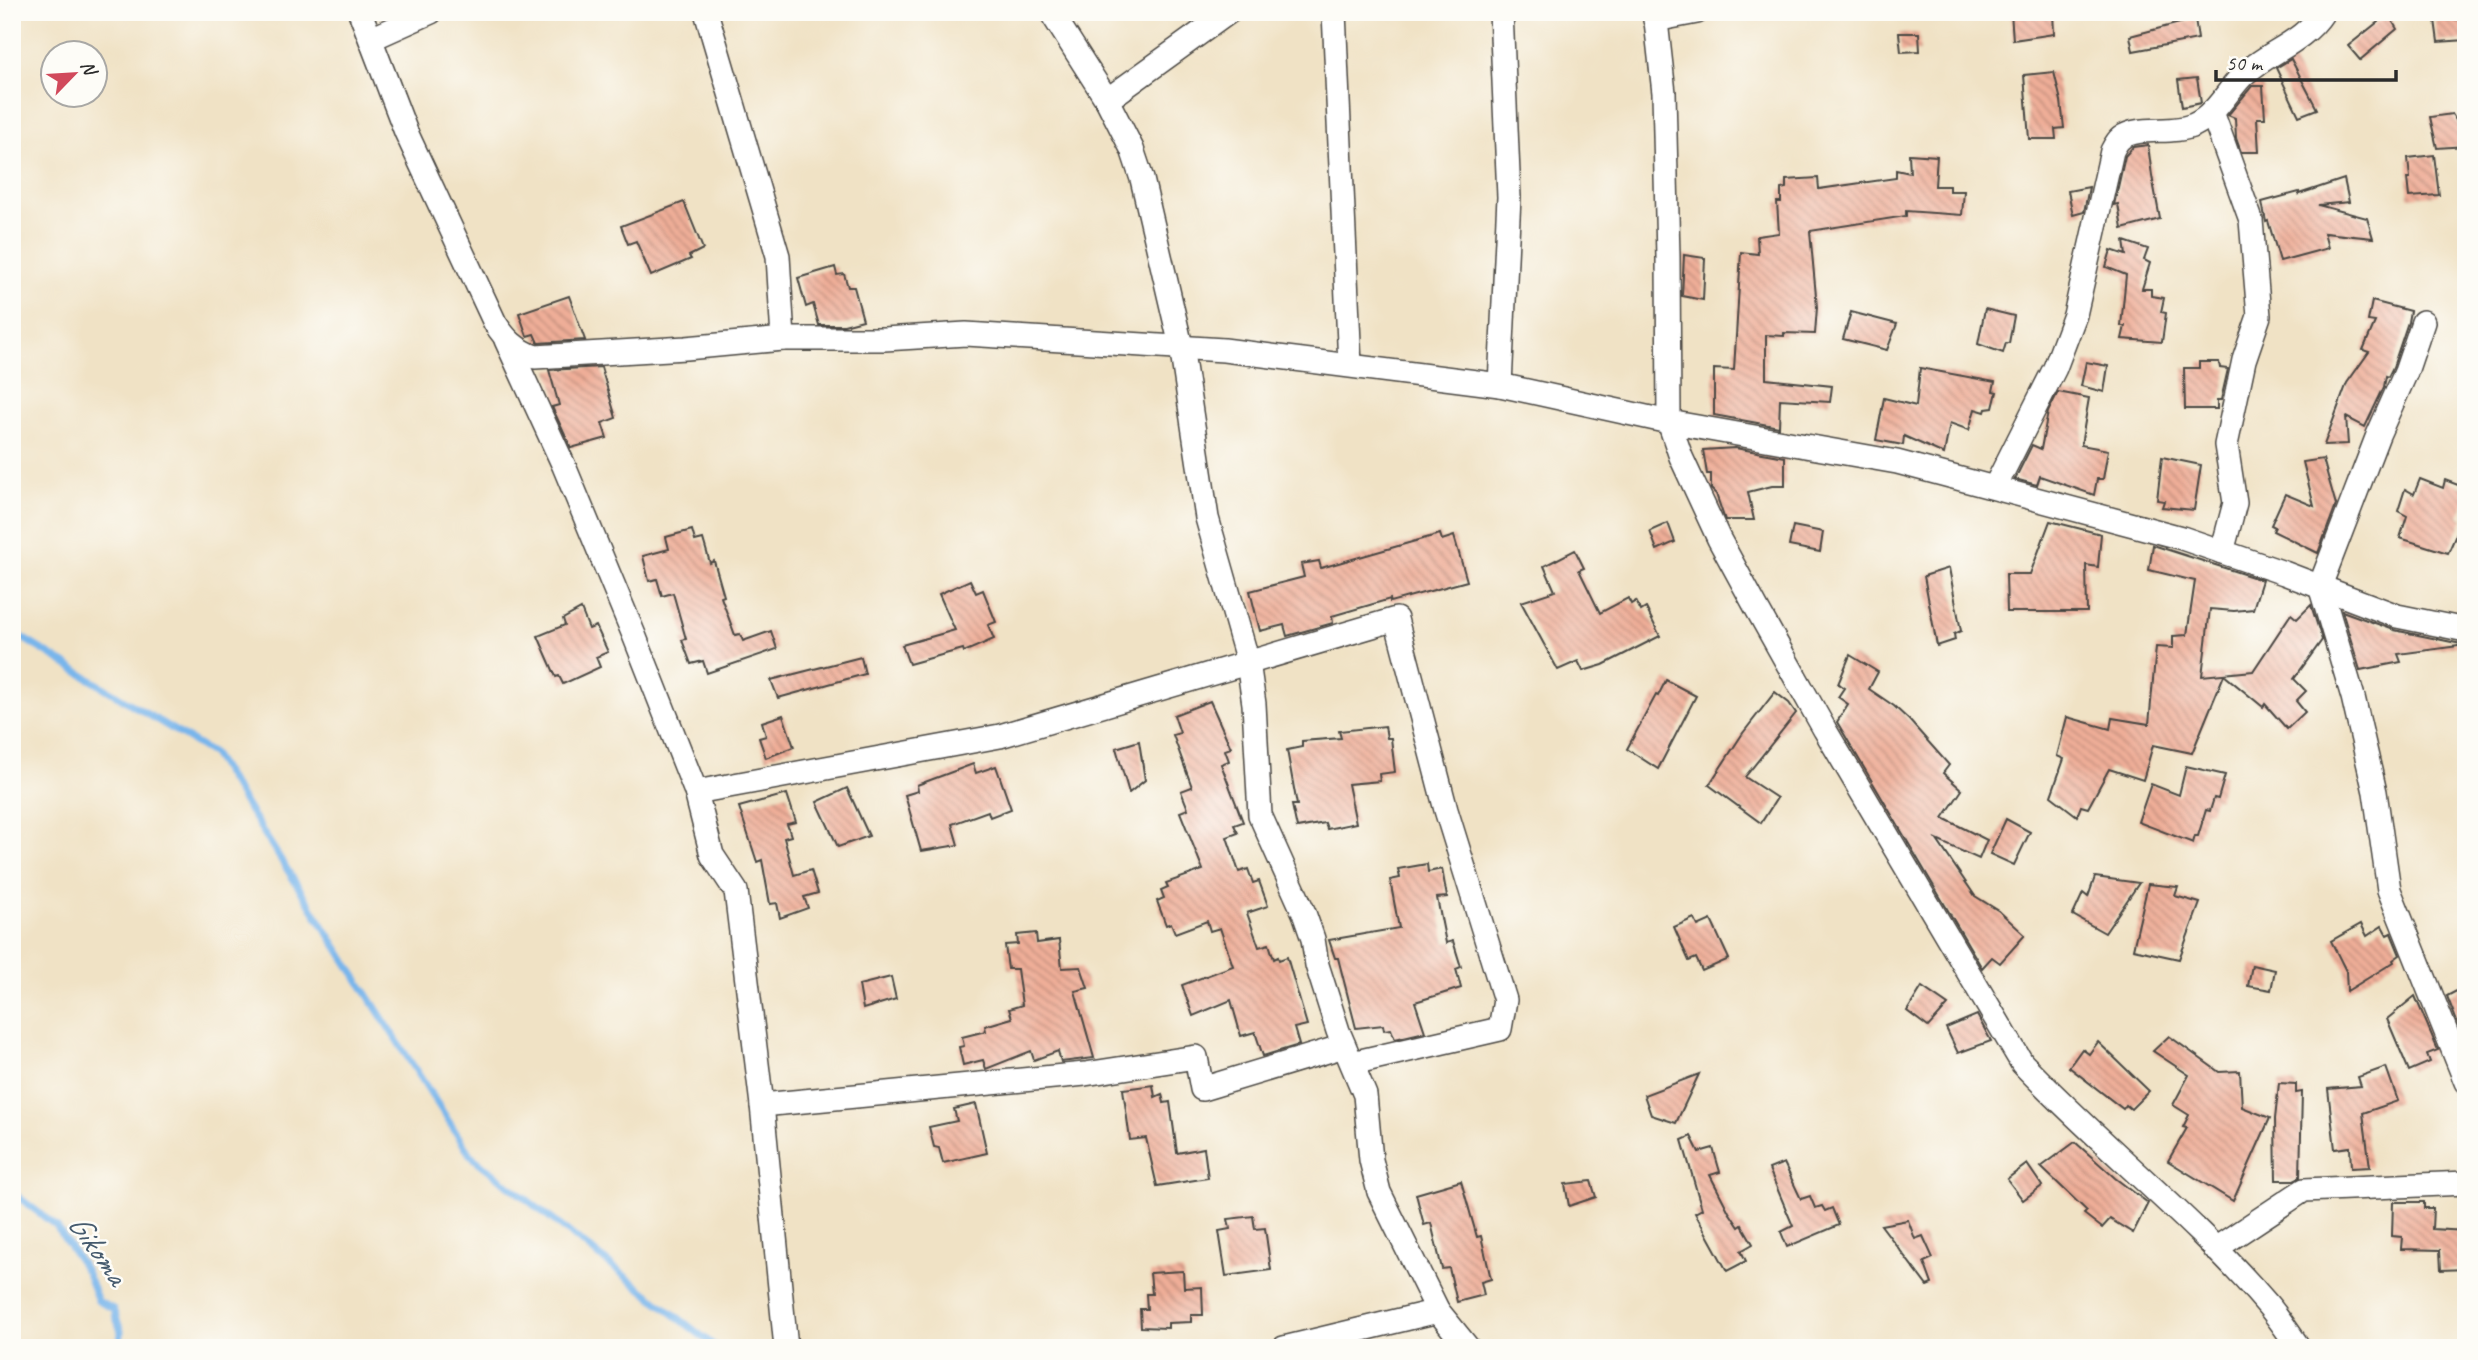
<svg xmlns="http://www.w3.org/2000/svg" width="2478" height="1360" viewBox="0 0 2478 1360" font-family="Caveat,sans-serif">
	<defs>
		<pattern id="building-back-hatch" width="6" height="6" patternUnits="userSpaceOnUse" patternTransform="scale(1.75)"><rect width="6" height="6" fill="#efae98"/><path d="M-1 5l2 2M0 0l6 6M5-1l2 2" fill="none" stroke="#c28e7c"/></pattern>
	</defs>
	<rect width="100%" height="100%" fill="#fdfcf7"/>
	<filter id="ink" filterUnits="userSpaceOnUse"><feTurbulence type="fractalNoise" baseFrequency=".0143" numOctaves="2"/><feDisplacementMap in="SourceGraphic" scale="14" xChannelSelector="R" yChannelSelector="G"/><feConvolveMatrix kernelMatrix="1 2 1 2 8 2 1 2 1" color-interpolation-filters="sRGB"/></filter>
	<filter id="wash" filterUnits="userSpaceOnUse"><feTurbulence type="fractalNoise" baseFrequency=".00686" numOctaves="4" result="noise"/><feDisplacementMap in="SourceGraphic" scale="28" xChannelSelector="R" yChannelSelector="G"/><feGaussianBlur stdDeviation="1.57" result="paint"/><feColorMatrix in="noise" values="0 0 0 0 0 0 0 0 0 0 0 0 0 0 0 0 0 1.4 0 .05"/><feComposite in="paint" operator="in"/></filter>
	<g filter="url(#wash)">
		<rect width="100%" height="100%" fill="#f0e2c5"/>
		<g fill="none" stroke-linecap="round" stroke-linejoin="round">
			<g stroke="#78b5eb" stroke-width="7">
				<path d="M12,528L16,634L213,754L471,1156L717,1348"/>
				<path d="M12,1192L56,1226L86,1271L98,1301L113,1309L121,1331L120,1348"/>
			</g>
		</g>
		<g id="blocks">
			<g fill="url(#building-back-hatch)">
				<path d="M2011,12H2053L2054,34L2013,40Z"/>
				<path d="M2388,14L2397,29L2360,60L2348,46Z"/>
				<path d="M2195,19L2198,39L2133,51L2130,36Z"/>
				<path d="M2466,19V40L2438,42L2435,20Z"/>
				<path d="M1899,33H1919L1920,51L1901,52Z"/>
				<path d="M2291,59L2317,109L2299,116L2276,68Z"/>
				<path d="M2054,72L2061,101L2064,128L2055,129L2056,139H2029L2024,75Z"/>
				<path d="M2197,78L2201,103L2182,107L2178,80Z"/>
				<path d="M2252,86H2263L2265,118H2257L2259,152H2241L2236,138L2235,118L2228,115Z"/>
				<path d="M2452,114L2466,136V146L2437,148L2430,117Z"/>
				<path d="M2148,145L2152,176L2160,219L2122,229L2118,204L2114,205L2125,156L2133,147Z"/>
				<path d="M1909,154L1937,156L1935,186H1949V191H1964L1962,215L1906,211V216L1810,231L1817,307L1815,334L1784,333V336L1766,335V379L1832,386L1830,402L1780,399L1779,427L1714,415V369L1734,370L1741,252L1758,254L1757,236L1779,233L1777,202H1781V189L1786,188V180L1818,178L1819,189L1896,178V170L1910,173Z"/>
				<path d="M2434,155L2439,195L2409,197L2407,178H2410L2408,158Z"/>
				<path d="M2344,179L2349,202L2318,205L2367,218L2373,238L2324,233L2328,248L2280,261L2268,221L2266,222L2262,202L2299,192V194Z"/>
				<path d="M2089,187L2084,212L2073,215L2068,191Z"/>
				<path d="M684,202L703,249L689,256L691,259L651,276L636,241L628,244L621,226Z"/>
				<path d="M2124,241L2148,249L2144,260L2150,263L2142,289H2151V296L2164,298L2161,312L2166,313L2162,342L2122,339L2125,326H2121L2126,275L2106,267L2111,250L2126,255Z"/>
				<path d="M1684,255L1705,258L1703,300L1682,296Z"/>
				<path d="M835,267L837,275L844,274L848,287H854L863,320L844,325H819L813,304L806,307L798,278Z"/>
				<path d="M569,296L585,340L538,343L534,334L527,336L519,313Z"/>
				<path d="M2372,301L2410,311L2408,322L2393,367L2388,377L2386,376L2384,387L2365,427L2346,417L2348,444L2324,445L2347,383L2369,352L2363,350L2375,322L2368,321Z"/>
				<path d="M1985,309L2014,316L2009,343H2006L2003,353L1978,344Z"/>
				<path d="M1851,312L1897,324L1887,350L1843,339Z"/>
				<path d="M2086,362L2108,366L2104,392L2081,386Z"/>
				<path d="M2199,362H2219L2220,368L2228,369L2221,400H2217V409H2185L2184,368H2199Z"/>
				<path d="M601,367L616,418L602,423L607,438L571,448L552,407L559,405L549,370Z"/>
				<path d="M1920,368L1995,382L1993,391L1997,392L1993,408L1986,409L1985,412L1975,409L1969,430L1950,423L1944,454L1904,436L1903,445L1876,440L1884,398L1916,406Z"/>
				<path d="M2058,392L2089,398L2081,445L2108,450L2103,479H2097L2094,495L2040,476L2037,485L2015,479L2032,445L2041,449L2048,412Z"/>
				<path d="M1735,448L1785,457V486H1772L1748,492L1754,520H1725L1716,494L1711,489V474H1707L1703,450Z"/>
				<path d="M2162,457L2201,465L2194,510L2162,507L2164,501L2157,500Z"/>
				<path d="M2323,459L2336,505L2318,553L2273,531L2275,527L2271,525L2285,494L2314,506L2303,462Z"/>
				<path d="M2420,479L2443,488L2445,480L2466,488V500L2459,516L2463,519L2448,553L2400,538L2407,516L2398,511L2405,489L2414,494Z"/>
				<path d="M2050,521L2101,534L2098,567L2086,565L2087,612H2007L2006,574H2030Z"/>
				<path d="M1668,523L1675,542L1657,550L1650,531Z"/>
				<path d="M1793,526L1823,532L1820,552L1789,546Z"/>
				<path d="M692,530L695,541L703,539L710,563L714,561L724,596L721,597L735,635L740,634L743,641L771,631L777,649L707,673L703,661L691,664L682,640L686,639L673,593L662,596L657,579L649,581L643,556L669,549L666,537Z"/>
				<path d="M1440,534L1442,540L1454,536L1467,581L1390,602V599L1332,616L1333,623L1287,636L1284,625L1260,631L1250,591L1304,577L1301,564L1319,561L1321,568Z"/>
				<path d="M2153,545L2262,580L2253,609L2234,611L2210,609L2202,676L2253,671L2291,614L2297,619L2311,605L2322,640L2294,679L2306,691L2296,701L2305,712L2287,729L2265,704L2263,707L2224,675L2192,753L2153,745L2143,780L2109,769L2088,808L2081,806L2077,816L2051,796L2064,759L2057,756L2067,717L2110,729L2112,718L2149,724L2156,647L2173,648V636L2187,635L2195,581L2149,570Z"/>
				<path d="M1575,550L1584,568L1579,570L1600,613L1628,598L1631,604L1636,601L1641,611L1646,608L1660,636L1603,665L1583,671L1578,661L1558,670L1521,602L1555,591L1544,566Z"/>
				<path d="M1949,568L1961,631L1954,634L1955,640L1937,646L1924,576Z"/>
				<path d="M970,580L976,593L983,590L996,622L988,625L994,639L964,652L963,649L909,664L902,645L955,630L939,594Z"/>
				<path d="M581,609L589,629L596,626L608,652L596,657L600,667L563,684L559,676L556,677L538,636L565,625L563,619Z"/>
				<path d="M2342,611L2394,630L2466,645L2398,654L2401,662L2360,670Z"/>
				<path d="M1850,655L1878,672L1869,689L1894,706L1909,720L1949,765L1943,773L1962,790L1943,818L1987,840L1979,859L1937,840L1975,896L1999,911L2025,935L2000,963L1992,957L1982,968L1837,722L1848,704L1838,697L1844,688L1838,684Z"/>
				<path d="M861,657L865,674L778,698L771,680Z"/>
				<path d="M1666,680L1696,696L1658,769L1627,749L1656,695L1658,696Z"/>
				<path d="M1775,692L1789,703L1796,713L1745,777L1777,798L1761,823L1709,785L1743,733Z"/>
				<path d="M1210,701L1231,748L1225,750L1229,761L1221,764L1243,822L1234,825L1238,833L1227,837L1239,872L1248,869L1253,883L1259,881L1268,906L1247,913L1259,947L1269,944L1274,959L1278,957L1279,960L1287,957L1307,1025L1294,1028L1299,1045L1263,1056L1255,1032L1241,1036L1231,1000L1193,1016L1182,985L1233,966L1220,928L1210,931L1207,921L1175,933L1171,923L1166,925L1157,901L1164,898L1161,890L1168,887L1166,883L1203,870L1180,812L1188,809L1181,791L1192,787L1173,735L1180,733L1174,715Z"/>
				<path d="M783,715L794,747L766,758L759,738L766,736L762,722Z"/>
				<path d="M1385,726L1387,738H1391L1395,772L1379,774L1380,781L1348,784L1356,823L1327,829L1325,823L1297,828L1292,805H1297L1287,750L1302,747V741L1341,738L1339,731Z"/>
				<path d="M1139,741L1145,780L1129,793L1116,748Z"/>
				<path d="M973,764L976,773L996,766L1011,809L990,817L988,811L952,824L958,845L921,851L905,795L918,791L917,785Z"/>
				<path d="M2186,766L2225,775L2218,799L2214,798L2210,811L2206,810L2198,836H2195L2193,843L2138,822L2151,784L2179,795Z"/>
				<path d="M847,788L869,836L838,847L817,802Z"/>
				<path d="M787,794L796,822L787,824L791,836L784,838L794,875L811,870L818,893L804,897L808,908L780,918L777,903L770,904L762,860L757,862L739,807Z"/>
				<path d="M2006,819L2030,832L2014,865L1990,854Z"/>
				<path d="M1427,864L1428,872L1442,869L1447,897L1437,898L1446,943L1453,941L1461,967L1456,969L1461,988L1415,1002L1425,1032L1395,1039L1391,1029L1384,1030L1383,1025L1356,1028L1338,958H1335L1329,940L1399,928L1390,880L1400,878L1398,869Z"/>
				<path d="M2095,877L2139,883L2105,933L2073,915L2083,893L2088,897Z"/>
				<path d="M2148,884L2178,887L2175,896L2200,903L2179,959L2133,949Z"/>
				<path d="M1694,918L1698,926L1711,920L1729,959L1702,971L1696,958L1689,961L1674,927Z"/>
				<path d="M2361,924L2367,936L2382,926L2387,935L2391,933L2400,955L2393,960L2394,962L2347,991L2346,971L2331,941Z"/>
				<path d="M1036,933L1037,943L1059,940L1062,968L1081,967L1088,988L1075,991L1094,1058L1061,1062L1058,1051L1034,1060L1031,1051L986,1069L983,1060L963,1065L959,1047L964,1046L962,1037L986,1031L985,1026L1012,1018L1009,1009L1022,1005L1017,969H1008L1005,945L1018,944L1017,935Z"/>
				<path d="M2252,965L2275,970L2271,990L2248,986Z"/>
				<path d="M891,977L896,999L863,1009L859,985Z"/>
				<path d="M2466,986V1035L2463,1037L2447,996Z"/>
				<path d="M1922,987L1948,1005L1928,1027L1907,1011Z"/>
				<path d="M2415,996L2438,1050L2427,1054L2430,1062L2409,1071L2387,1019Z"/>
				<path d="M1977,1015L1991,1041L1958,1053L1946,1028Z"/>
				<path d="M2169,1036L2219,1072L2240,1071L2242,1107L2270,1118L2233,1201L2168,1161L2187,1128L2183,1127L2189,1115L2173,1105L2189,1075L2153,1051Z"/>
				<path d="M2098,1042L2149,1091L2131,1109L2126,1105L2123,1109L2069,1067L2082,1049L2089,1054Z"/>
				<path d="M2386,1067L2398,1101L2363,1113L2370,1167L2351,1168L2350,1147L2335,1149L2328,1089L2361,1086L2358,1077Z"/>
				<path d="M1699,1074L1676,1123L1651,1115L1644,1095Z"/>
				<path d="M2279,1083L2296,1084V1093L2302,1092L2300,1177L2294,1180H2276L2275,1119Z"/>
				<path d="M1153,1085L1155,1097L1162,1094L1164,1103L1170,1102L1177,1153L1204,1148L1208,1178L1157,1186L1146,1138L1130,1140L1123,1089Z"/>
				<path d="M976,1104L987,1153L943,1163L939,1148L934,1147L929,1127L957,1121L954,1109Z"/>
				<path d="M1691,1136L1699,1152L1713,1148L1720,1172L1710,1175L1729,1212L1739,1227L1742,1225L1753,1244L1741,1251L1746,1261L1727,1271L1695,1213L1702,1209L1682,1140Z"/>
				<path d="M2075,1142L2115,1178L2148,1203L2133,1233L2110,1219L2102,1228L2084,1214L2087,1211L2041,1167Z"/>
				<path d="M1784,1163L1801,1199L1810,1196L1815,1208L1822,1206L1825,1211L1832,1208L1839,1225L1787,1247L1781,1232L1793,1226L1769,1169Z"/>
				<path d="M2027,1164L2042,1186L2023,1200L2007,1179Z"/>
				<path d="M1461,1181L1477,1237L1481,1236L1491,1279L1481,1282L1484,1295L1457,1302L1449,1268L1442,1269L1431,1223L1424,1225L1416,1194Z"/>
				<path d="M1591,1181L1596,1197L1569,1206L1565,1184Z"/>
				<path d="M2393,1202H2424V1208H2433L2432,1229L2466,1231V1269L2441,1270L2440,1250L2401,1249L2402,1237L2392,1236Z"/>
				<path d="M1253,1216L1255,1229L1265,1228L1271,1270L1226,1276L1219,1231L1230,1229L1228,1219Z"/>
				<path d="M1908,1220L1915,1239L1923,1236L1933,1258L1924,1262L1932,1284L1927,1286L1881,1225Z"/>
				<path d="M1183,1271L1184,1288L1202,1287L1203,1315H1191V1322L1168,1323V1328L1141,1327L1140,1309H1147L1146,1294H1152L1150,1273Z"/>
			</g>
		</g>
	</g>
	<g filter="url(#ink)">
		<use href="#blocks" fill-opacity="0" stroke="#494642" stroke-width="2"/>
		<g fill="none" stroke-linecap="round" stroke-linejoin="round">
			<defs>
				<g id="street">
					<path d="M360,12L406,132L495,323C506,340 515,349 535,357L686,348L783,339H884L966,334L1224,350L1500,385L1669,422L1897,462L2182,538L2284,573L2397,616L2466,630"/>
					<path d="M706,12L778,256L783,339"/>
					<path d="M1051,12L1107,100L1132,149L1142,179L1181,346L1207,518L1248,662L1254,704L1260,815L1304,913L1313,939L1317,965L1338,1031L1365,1095L1371,1160L1379,1192L1438,1311L1468,1348"/>
					<path d="M1334,12L1350,365"/>
					<path d="M1655,12L1664,93L1668,257L1669,422L1681,457L1719,539L1757,609L1825,730L2022,1063C2101,1146 2193,1217 2267,1304C2279,1318 2289,1333 2299,1348"/>
					<path d="M1655,20L1697,12"/>
					<path d="M371,39L431,12"/>
					<path d="M1107,100L1229,12"/>
					<path d="M2212,112L2251,220L2259,316L2244,360L2226,445L2235,503L2222,552"/>
					<path d="M2423,322L2406,372L2378,435L2320,586L2353,697L2375,792L2389,890L2466,1082"/>
					<path d="M506,340L564,466L634,635L696,792L712,855L736,891L762,1105L786,1348"/>
					<path d="M1500,385L1509,197L1501,12"/>
					<path d="M1995,487L2055,368L2075,315L2112,151C2114,147 2117,141 2121,138C2138,125 2173,135 2194,125C2216,115 2227,91 2243,75C2268,52 2304,42 2323,12"/>
					<path d="M696,792L1000,736L1396,619L1446,810L1505,1000L1500,1029L1352,1063"/>
					<path d="M762,1105L1085,1074L1196,1057L1202,1089L1344,1046"/>
					<path d="M2215,1249L2304,1190L2466,1183"/>
					<path d="M1284,1348L1438,1311"/>
				</g>
			</defs>
			<use href="#street" stroke="#494642" stroke-width="26"/>
			<use href="#street" stroke="#fff" stroke-width="23"/>
		</g>
	</g>
	<g text-anchor="middle" dominant-baseline="central" stroke-width="5" stroke-linejoin="round" paint-order="stroke">
		<g font-size="32" font-style="italic" fill="#465b6e" stroke="#fdfcf7">
			<text transform="translate(98 1249) rotate(55)">Gikoma</text>
		</g>
	</g>
	<rect width="2478" height="1360" fill="none" stroke="#fdfcf7" stroke-width="42"/>
	<g transform="translate(74 74) rotate(65)"><circle r="33" fill="#fdfcf7" stroke="#a9a8a5" stroke-width="2"/>
	<path d="M0-5L12 26L0 18L-12 26Z" fill="#d1495b"/>
	<text y="-10" font-size="19" font-weight="bold" text-anchor="middle" fill="#2b2b2b">N</text>
	</g>
	<path d="M2216 70v10h180v-10" fill="none" stroke="#2b2b2b" stroke-width="3.5"/>
	<text x="2226" y="70" font-size="21" fill="#2b2b2b" stroke="#fdfcf7" stroke-width="5" paint-order="stroke">50 m</text>
</svg>
